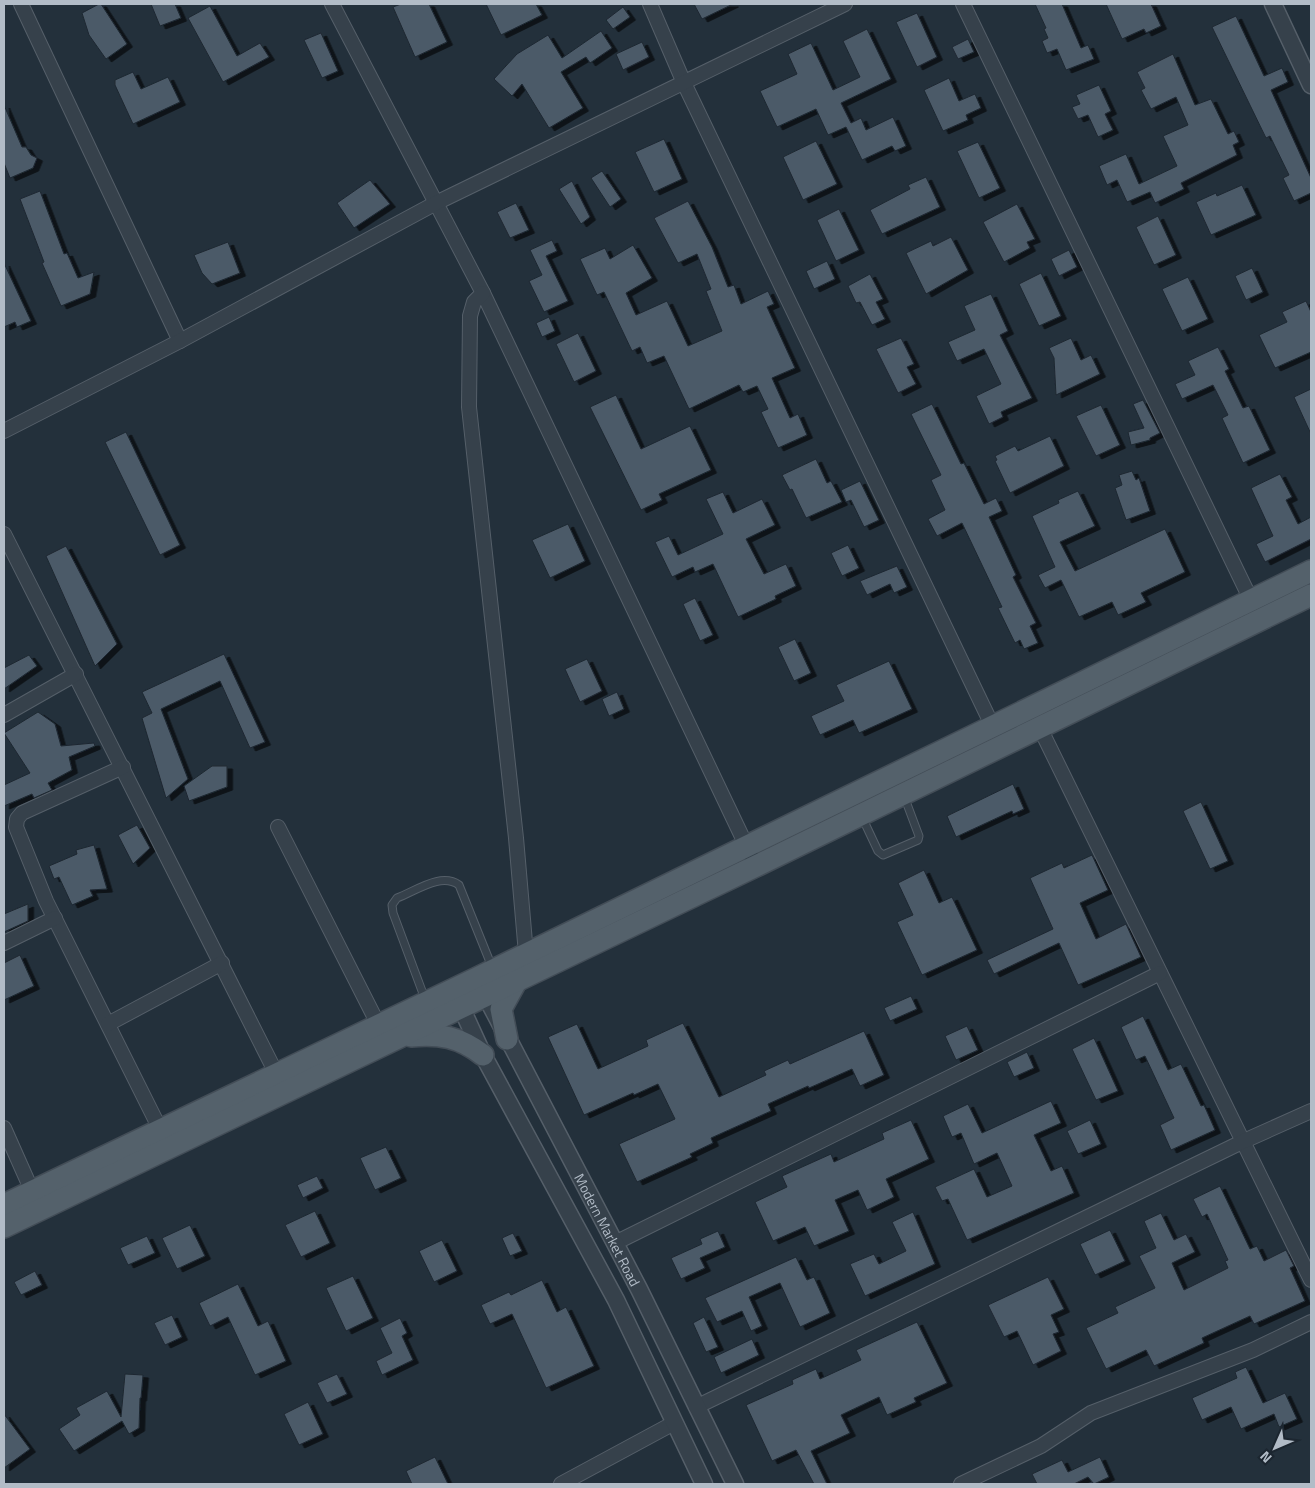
<svg xmlns="http://www.w3.org/2000/svg" width="1315" height="1488" viewBox="0 0 1315 1488" font-family="'Titillium Web',sans-serif">
	<defs>
		<filter id="shadow"><feDropShadow dx="5.5" dy="3" stdDeviation="0" flood-color="#0009"/></filter>
	</defs>
	<rect width="100%" height="100%" fill="#23303b"/>
	<g fill="#4c5a67" stroke="#1e2832" filter="url(#shadow)">
		<path d="M99,4H101L127,44L106,59L89,35L82,13Z"/>
		<path d="M151,4H175L181,18L160,26Z"/>
		<path d="M401,4H429L447,42L415,57L393,7Z"/>
		<path d="M486,4H536L542,15L501,35Z"/>
		<path d="M694,4H733L702,19Z"/>
		<path d="M1035,4H1062L1081,48L1088,45L1094,59L1066,70L1057,49L1047,53L1042,41L1048,38L1044,29L1046,28Z"/>
		<path d="M1106,4H1151L1161,26L1146,33L1144,29L1122,39Z"/>
		<path d="M210,6L237,56L260,43L269,57L223,82L188,18Z"/>
		<path d="M623,7L630,17L613,29L606,20Z"/>
		<path d="M917,13L937,57L917,67L896,22Z"/>
		<path d="M1236,16L1264,76L1282,68L1288,82L1271,90L1311,178V193L1294,201L1283,178L1289,175L1270,136L1266,138L1212,27Z"/>
		<path d="M867,29L891,79L841,103L851,123L861,118L866,130L893,117L906,146L895,151L892,146L862,160L846,127L828,135L816,109L777,127L760,91L797,74L788,54L811,43L833,90L860,77L843,41Z"/>
		<path d="M601,31L612,48L590,63L586,57L561,72L583,108L549,128L522,84L512,96L494,79L517,54L548,35L562,58Z"/>
		<path d="M321,33L338,71L322,78L304,40Z"/>
		<path d="M968,39L974,52L958,59L952,47Z"/>
		<path d="M642,42L649,57L623,70L616,54Z"/>
		<path d="M1173,54L1195,105L1211,99L1228,134L1234,131L1239,142L1233,145L1237,155L1181,183L1184,189L1155,203L1150,192L1127,202L1117,180L1107,185L1099,166L1126,154L1139,184L1177,166L1163,136L1188,125L1176,97L1151,109L1141,90L1145,88L1137,72Z"/>
		<path d="M133,72L141,89L168,77L180,102L133,124L115,85V80Z"/>
		<path d="M949,78L959,101L975,94L981,108L966,115L968,120L943,131L924,90Z"/>
		<path d="M1099,85L1111,111L1105,114L1113,130L1098,137L1088,115L1078,119L1072,107L1080,104L1076,95Z"/>
		<path d="M4,105L22,147H26L31,155L37,158L33,168L10,178L4,163Z"/>
		<path d="M664,139L682,179L654,192L635,152Z"/>
		<path d="M816,141L837,184L803,200L783,157Z"/>
		<path d="M978,142L1000,188L979,198L957,151Z"/>
		<path d="M602,171L621,199L610,207L591,178Z"/>
		<path d="M926,177L940,207L882,234L870,210L910,189L908,185Z"/>
		<path d="M370,180L390,204L354,228L337,203Z"/>
		<path d="M572,181L590,217L581,224L559,189Z"/>
		<path d="M1242,185L1256,215L1211,235L1196,202L1216,193L1217,196Z"/>
		<path d="M40,191L64,254L67,253L78,278L94,272L90,294L61,306L42,263L44,262L20,199Z"/>
		<path d="M688,201L712,247L728,287L734,285L741,304L768,291L774,304L767,307L795,368L772,378L790,418L798,414L807,435L778,448L761,412L768,409L757,386L743,392L739,385L689,409L664,356L647,363L640,347L632,351L604,292L597,295L580,259L605,248L610,259L633,245L652,278L626,293L636,315L667,301L688,346L722,331L706,291L711,289L697,254L678,263L654,218Z"/>
		<path d="M516,203L529,230L510,238L497,212Z"/>
		<path d="M1017,204L1035,239L1027,242L1030,248L1004,262L983,222Z"/>
		<path d="M839,209L859,250L836,261L817,220Z"/>
		<path d="M1158,216L1176,255L1154,265L1136,227Z"/>
		<path d="M951,237L968,270L926,294L906,253L931,241L933,246Z"/>
		<path d="M552,240L557,251L546,256L568,301L544,312L529,281L542,275L530,250Z"/>
		<path d="M228,242L240,273L212,284L202,273L194,255Z"/>
		<path d="M1069,250L1077,267L1059,276L1051,259Z"/>
		<path d="M827,261L835,279L814,289L806,271Z"/>
		<path d="M4,263L31,321L17,327L15,322L4,327Z"/>
		<path d="M1252,268L1263,292L1246,300L1235,276Z"/>
		<path d="M1041,273L1061,316L1039,326L1019,284Z"/>
		<path d="M870,274L883,299L876,302L885,319L872,325L860,302L856,303L848,286Z"/>
		<path d="M1188,277L1208,319L1182,331L1162,289Z"/>
		<path d="M991,294L1008,331L1000,335L1032,398L1001,412L1003,417L989,424L976,396L1001,384L984,349L957,361L948,342L975,330L964,306Z"/>
		<path d="M1306,301L1311,312V352L1275,368L1259,335L1287,322L1282,312Z"/>
		<path d="M549,317L555,331L542,337L536,323Z"/>
		<path d="M578,333L596,371L574,382L556,344Z"/>
		<path d="M901,338L914,364L907,367L916,384L898,393L876,349Z"/>
		<path d="M1071,338L1081,360L1091,355L1100,374L1056,395L1054,358L1049,348Z"/>
		<path d="M1218,347L1229,369L1225,371L1243,408L1249,406L1270,450L1243,463L1222,418L1228,415L1213,385L1182,399L1175,384L1195,375L1188,361Z"/>
		<path d="M1311,389V434L1294,397Z"/>
		<path d="M616,395L641,449L690,426L711,470L659,494L662,500L641,510L590,407Z"/>
		<path d="M1143,400L1160,433L1150,438V440L1131,445L1128,432L1144,428L1133,404Z"/>
		<path d="M932,404L961,464L964,463L984,504L996,498L1002,511L989,517L1016,575L1013,577L1036,623L1030,626L1038,643L1024,649L1020,640L1015,643L998,608L1002,607L962,523L937,536L928,519L945,510L931,480L941,475L911,414Z"/>
		<path d="M1101,405L1120,445L1096,456L1076,416Z"/>
		<path d="M126,432L180,545L160,555L105,442Z"/>
		<path d="M1050,436L1064,466L1010,493L995,461L997,460L995,456L1015,446L1018,451Z"/>
		<path d="M816,459L827,483L831,481L842,502L806,518L792,489L790,490L782,475Z"/>
		<path d="M1132,471L1136,480L1139,478L1150,511L1126,520L1115,488L1122,485L1119,475Z"/>
		<path d="M1280,474L1292,497L1286,500L1298,524L1311,517V539L1265,562L1256,544L1273,536L1251,488Z"/>
		<path d="M860,481L879,520L864,527L851,500L846,502L841,490Z"/>
		<path d="M1078,491L1095,526L1060,542L1075,571L1165,529L1185,572L1141,593L1146,602L1118,615L1112,602L1079,617L1061,580L1045,588L1038,575L1055,567L1032,516L1059,503L1058,500Z"/>
		<path d="M723,492L733,513L762,499L775,525L746,539L764,574L786,564L796,586L775,596L776,599L738,617L713,564L695,572L693,567L672,577L655,542L669,536L678,555L723,534L706,499Z"/>
		<path d="M568,524L585,561L550,578L532,540Z"/>
		<path d="M848,545L859,568L842,576L831,553Z"/>
		<path d="M66,546L117,644L95,666L46,556Z"/>
		<path d="M897,566L907,587L894,593L890,584L867,595L860,581Z"/>
		<path d="M695,598L713,635L700,641L683,604Z"/>
		<path d="M795,639L811,673L794,681L778,647Z"/>
		<path d="M224,654L265,742L250,748L220,681L161,709L188,779L166,798L142,718L152,713L142,692Z"/>
		<path d="M29,655L37,666L4,689V668Z"/>
		<path d="M587,659L602,691L580,702L565,669Z"/>
		<path d="M889,661L912,709L859,733L853,720L820,735L811,716L844,701L836,685Z"/>
		<path d="M617,692L624,709L609,716L602,699Z"/>
		<path d="M38,712L55,724L61,746L94,743L95,746L69,757L72,770L48,783L52,790L34,798L32,794L4,806V785L30,773L4,733Z"/>
		<path d="M212,766H227V787L189,801L184,786Z"/>
		<path d="M1013,784L1024,809L1013,814L1012,811L956,837L947,816Z"/>
		<path d="M1201,802L1228,861L1210,869L1183,811Z"/>
		<path d="M137,825L150,848L133,864L118,835Z"/>
		<path d="M94,845L107,889L90,890L93,896L72,905L59,877L54,879L49,866L77,854L76,850Z"/>
		<path d="M1092,855L1108,890L1080,903L1096,939L1126,924L1141,957L1078,985L1059,943L994,974L987,960L1053,929L1030,878L1062,863L1064,868Z"/>
		<path d="M924,870L939,903L952,897L977,950L922,975L897,922L913,915L898,883Z"/>
		<path d="M28,904V921L4,932V914Z"/>
		<path d="M20,955L34,986L4,1000V963Z"/>
		<path d="M911,996L917,1009L890,1021L884,1008Z"/>
		<path d="M1143,1016L1168,1070L1181,1064L1201,1106L1204,1105L1215,1130L1171,1150L1160,1125L1174,1118L1145,1056L1136,1060L1121,1027Z"/>
		<path d="M683,1023L719,1097L766,1075L764,1071L788,1060L790,1064L864,1031L884,1075L860,1086L852,1069L809,1088L808,1086L768,1104L771,1111L711,1138L713,1143L690,1154L692,1157L637,1182L619,1144L675,1119L658,1084L634,1095L633,1093L584,1115L548,1037L577,1024L598,1069L648,1046L646,1040Z"/>
		<path d="M967,1026L978,1050L956,1060L945,1036Z"/>
		<path d="M1094,1038L1118,1091L1096,1100L1072,1049Z"/>
		<path d="M1027,1052L1034,1068L1014,1077L1007,1062Z"/>
		<path d="M1051,1101L1061,1123L1034,1135L1051,1171L1062,1166L1074,1193L967,1240L948,1199L942,1201L935,1187L974,1169L987,1197L1012,1186L997,1153L974,1164L961,1133L952,1137L943,1116L968,1104L982,1133Z"/>
		<path d="M911,1120L929,1159L886,1179L894,1197L867,1210L858,1190L835,1200L849,1231L814,1246L805,1227L773,1241L755,1202L787,1187L782,1176L831,1154L834,1162L884,1139L882,1133Z"/>
		<path d="M1090,1120L1101,1144L1078,1154L1067,1131Z"/>
		<path d="M386,1147L401,1178L375,1190L360,1158Z"/>
		<path d="M317,1176L323,1188L303,1198L297,1185Z"/>
		<path d="M1220,1186L1250,1249L1257,1246L1264,1261L1286,1250L1294,1266L1290,1268L1305,1301L1254,1324L1250,1316L1202,1338L1204,1343L1154,1366L1146,1350L1106,1369L1086,1328L1118,1313L1115,1307L1155,1288L1139,1256L1156,1248L1144,1221L1161,1213L1174,1240L1186,1234L1195,1252L1172,1263L1184,1290L1228,1268L1225,1261L1228,1260L1207,1214L1202,1217L1193,1199Z"/>
		<path d="M315,1211L330,1243L301,1257L285,1225Z"/>
		<path d="M913,1212L935,1264L865,1296L850,1264L874,1254L879,1264L906,1251L892,1222Z"/>
		<path d="M190,1225L205,1256L177,1269L162,1238Z"/>
		<path d="M1110,1230L1125,1261L1095,1275L1080,1244Z"/>
		<path d="M718,1231L725,1247L700,1258L705,1268L681,1279L671,1258L702,1244L700,1239Z"/>
		<path d="M513,1233L522,1251L510,1256L502,1238Z"/>
		<path d="M147,1236L155,1253L128,1265L120,1248Z"/>
		<path d="M442,1240L457,1271L434,1282L419,1251Z"/>
		<path d="M796,1257L807,1280L814,1277L830,1313L800,1327L780,1283L749,1297L762,1326L751,1331L742,1311L717,1322L705,1298Z"/>
		<path d="M35,1271L42,1285L21,1295L14,1282Z"/>
		<path d="M353,1276L373,1318L346,1331L326,1288Z"/>
		<path d="M1048,1277L1064,1309L1051,1315L1059,1332L1053,1334L1061,1351L1033,1365L1017,1331L1004,1337L988,1305Z"/>
		<path d="M542,1280L557,1312L566,1307L594,1366L546,1388L512,1314L490,1324L481,1305L509,1292L511,1295Z"/>
		<path d="M238,1284L258,1326L268,1321L286,1361L255,1375L228,1317L210,1326L199,1303Z"/>
		<path d="M172,1315L182,1337L165,1345L154,1323Z"/>
		<path d="M704,1317L718,1347L706,1352L693,1323Z"/>
		<path d="M400,1318L407,1333L402,1336L413,1360L382,1375L376,1361L392,1353L380,1328Z"/>
		<path d="M917,1322L947,1383L914,1398L916,1402L887,1415L879,1397L841,1415L850,1433L811,1451L827,1484H814L796,1450L772,1461L746,1405L793,1384L792,1380L816,1369L820,1379L861,1360L856,1350Z"/>
		<path d="M752,1339L759,1355L721,1373L714,1357Z"/>
		<path d="M1246,1367L1263,1403L1285,1393L1297,1419L1279,1427L1274,1414L1241,1429L1231,1407L1202,1420L1192,1398L1237,1378L1235,1372Z"/>
		<path d="M125,1374L143,1375L141,1398H140L139,1428L129,1434L122,1421L74,1451L59,1429L80,1415L76,1408L107,1391L121,1417Z"/>
		<path d="M337,1374L347,1394L327,1403L317,1383Z"/>
		<path d="M308,1402L323,1434L299,1445L284,1414Z"/>
		<path d="M4,1414L30,1449L4,1468Z"/>
		<path d="M435,1457L448,1484H412L406,1471Z"/>
		<path d="M1100,1457L1109,1477L1094,1484L1088,1477L1074,1484H1037L1032,1474L1062,1460L1068,1472Z"/>
	</g>
	<g fill="none" stroke-linecap="round" stroke-linejoin="round">
		<defs>
			<g id="service">
				<path d="M862,817L878,851L883,855L918,840L919,836L904,796"/>
				<path d="M425,999L393,913L392,905L397,898C416,891 441,872 459,885L492,967"/>
			</g>
			<g id="minor">
				<path d="M21,4L180,341"/>
				<path d="M332,4L483,293L756,866"/>
				<path d="M650,4L684,83L992,725"/>
				<path d="M963,4L1251,600"/>
				<path d="M483,293L474,302L470,316L469,407L516,838L526,954"/>
				<path d="M4,431L180,341L436,203L845,4"/>
				<path d="M4,534L276,1073"/>
				<path d="M4,715L76,674"/>
				<path d="M1040,728L1311,1280"/>
				<path d="M123,767L22,813L17,819L16,827L46,901L160,1129"/>
				<path d="M278,827L378,1024"/>
				<path d="M4,943L55,918"/>
				<path d="M108,1024L222,963"/>
				<path d="M4,1128L32,1191"/>
				<path d="M615,1243L1160,973"/>
				<path d="M696,1407L1244,1141L1311,1111"/>
				<path d="M561,1484L674,1423"/>
				<path d="M961,1484L1041,1446L1091,1413L1253,1350L1311,1322"/>
			</g>
			<g id="tertiary">
				<path d="M1273,4L1311,85"/>
				<path id="s1" d="M480,985L639,1289L735,1484"/>
				<path d="M457,998L483,1055L616,1300L704,1484"/>
			</g>
			<g id="primary">
				<path d="M411,1036C439,1033 460,1037 483,1055"/>
				<path d="M507,1039L501,1009L517,980"/>
				<path d="M4,1205L477,978L1311,571"/>
				<path d="M4,1227L756,866L1311,595"/>
			</g>
		</defs>
		<use href="#service" stroke="#555f69" stroke-width="9"/>
		<use href="#minor" stroke="#555f69" stroke-width="16"/>
		<use href="#tertiary" stroke="#555f69" stroke-width="19"/>
		<use href="#primary" stroke="#434d57" stroke-width="24"/>
		<use href="#service" stroke="#36414b" stroke-width="7"/>
		<use href="#minor" stroke="#36414b" stroke-width="14"/>
		<use href="#tertiary" stroke="#36414b" stroke-width="16"/>
		<use href="#primary" stroke="#54616b" stroke-width="21"/>
	</g>
	<g text-anchor="middle" dominant-baseline="central" stroke-width="4" stroke-linejoin="round" paint-order="stroke">
		<g font-size="14" fill="#b2bcc7" stroke="#1c2630">
			<text stroke="none"><textPath href="#s1" startOffset="276">Modern Market Road</textPath></text>
		</g>
	</g>
	<rect width="1315" height="1488" fill="none" stroke="#b2bcc7" stroke-width="10"/>
	<g transform="translate(1275 1448) rotate(225)" stroke="#1c2630" stroke-width="4" paint-order="stroke">
	<path d="M0-4L9 19L0 12L-9 19Z" fill="#b2bcc7"/>
	<text y="-8" font-size="14" font-weight="bold" text-anchor="middle" fill="#b2bcc7">N</text>
	</g>
</svg>
